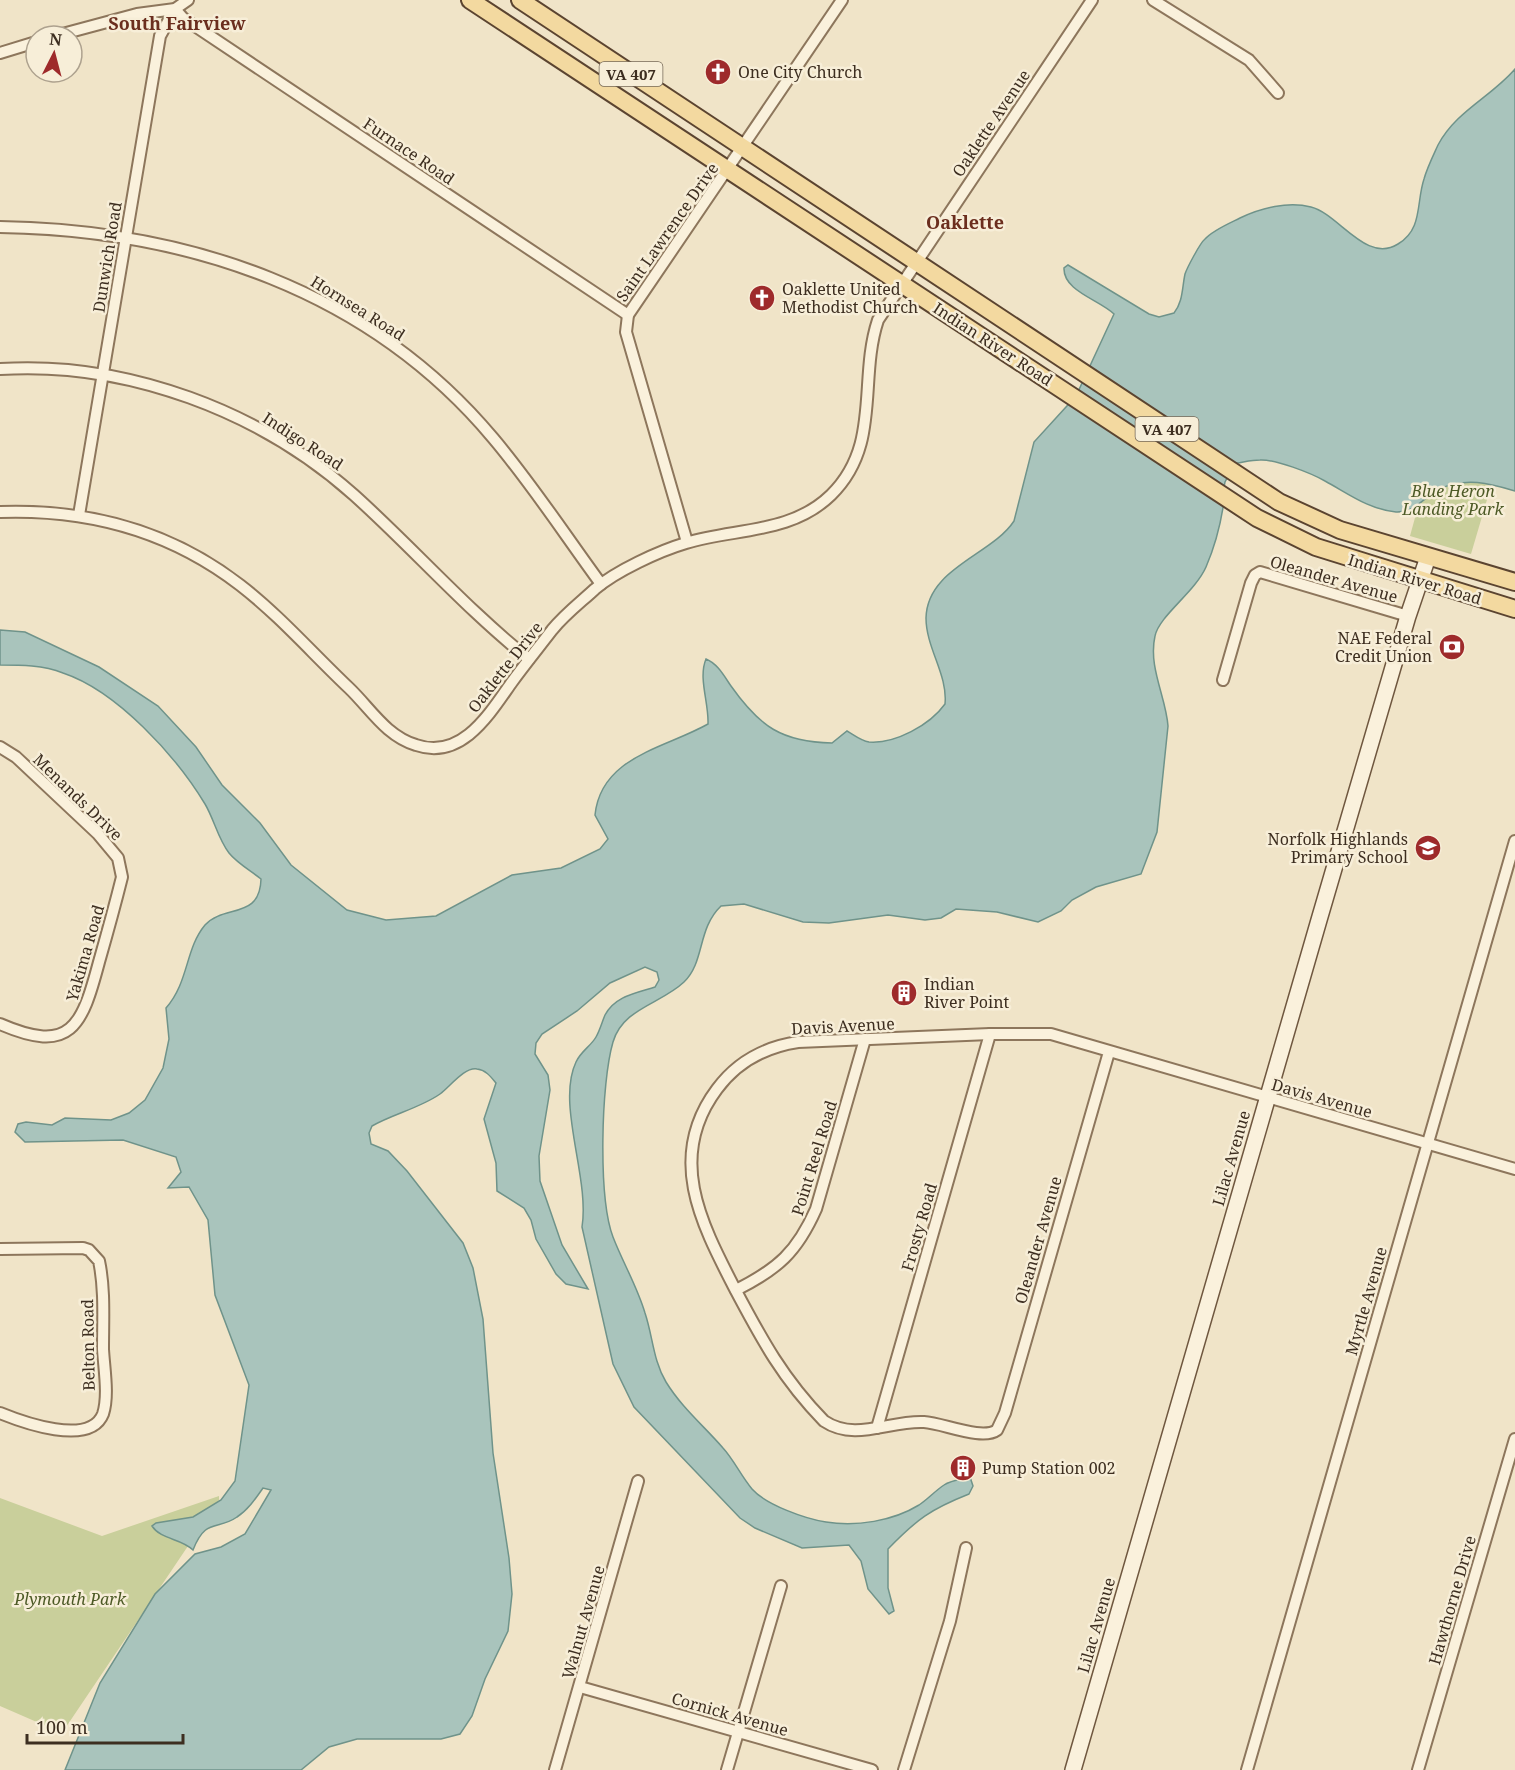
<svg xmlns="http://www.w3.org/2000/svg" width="1515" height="1770" viewBox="0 0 1515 1770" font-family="'Noto Serif',serif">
	<rect width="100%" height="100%" fill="#f0e4c8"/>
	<g fill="#c9cf9b">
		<path d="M1466,449L1491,486L1471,554L1410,536L1430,463L1471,464L1486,486Z"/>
		<path d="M219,1496V1500L62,1733L0,1706V1498L102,1536Z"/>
	</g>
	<path fill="#a9c4bc" stroke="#6f938a" stroke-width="1.5" d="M1515,69V491C1489,483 1466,477 1439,489C1424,497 1415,513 1396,512C1368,509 1349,494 1325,481C1311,473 1275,459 1260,460C1252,460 1244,462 1237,463C1233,469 1228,476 1225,482C1223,488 1225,495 1224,501C1221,523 1215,546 1206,567C1195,592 1159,616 1155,636C1148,667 1166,697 1168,726L1157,832L1141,874L1096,887L1072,900L1061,911L1038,922L997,912L956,909L941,918L925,920L888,915L829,923L803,922L744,904L721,906C697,929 705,962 684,982C661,1004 623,1008 613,1042C601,1083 598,1197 613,1237C623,1263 637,1286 645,1313C653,1337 653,1360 666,1382C682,1408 704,1426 723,1448C734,1460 741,1476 752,1489C766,1505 806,1519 826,1522C856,1527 893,1521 919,1505C928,1499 935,1491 944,1485C951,1480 962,1479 970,1477L973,1486L969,1494C931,1509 917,1519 888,1549V1588L894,1611L889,1614L868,1589L861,1561L849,1545L802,1548L755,1528L740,1518L634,1407L613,1364L582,1227C590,1178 556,1104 576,1062C581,1051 591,1046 596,1037C600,1030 602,1022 605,1015C615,996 636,993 655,987L659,980L657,972L645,967L610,983L577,1011L542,1034L536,1043L535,1054L548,1075L550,1090L539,1156L540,1181L562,1245L588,1289L566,1284L556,1274L536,1239L531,1220L524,1208L497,1191L496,1163L484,1119L496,1083C491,1077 486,1070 477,1069C464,1067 450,1087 440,1094C420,1108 393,1114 372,1126L369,1133L371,1144L388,1151L407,1171L463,1243L473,1268L483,1319L493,1453L509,1558L512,1594L508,1631L485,1679L472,1716L460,1734L441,1739H357L329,1747L301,1770H65L100,1683L155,1594L195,1554L221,1547L245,1534L271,1490L263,1488C256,1498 248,1510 237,1517C217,1531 206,1517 193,1550C181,1538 161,1540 152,1526L156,1523L193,1517L221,1500L235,1481L249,1385L215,1295L208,1220L189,1187L168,1188L181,1172L176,1157L123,1140L25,1142L15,1132L18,1124L26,1122L52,1125L65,1118L111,1120L129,1113L145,1100L163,1068L169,1039L166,1008C189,982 185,949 205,925C224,904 260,920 261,879C251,871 237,863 229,853C218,839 214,819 205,804C176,756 117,691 63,673C43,665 21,665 0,665V630L25,632L99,667L158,706L196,747L222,785L260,823L291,865L347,910L386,920L436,916L512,875L561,868L600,849L608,839L595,815C601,756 666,748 708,724C709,703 698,678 706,659C718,664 724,676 731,686C760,727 782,742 832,743L847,731C854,735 861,741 869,742C895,744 930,725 945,704C948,675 926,648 926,618C927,568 992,555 1014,521L1034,442L1076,396L1114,314C1100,300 1063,291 1064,268L1068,265L1149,314L1159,317L1174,313C1183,302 1182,288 1185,274C1187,268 1200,243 1205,239C1213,230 1230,223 1240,218C1261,208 1288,201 1311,207C1339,214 1366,264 1398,244C1423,229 1416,203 1424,179C1427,168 1433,156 1438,145C1456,111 1491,97 1515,69Z"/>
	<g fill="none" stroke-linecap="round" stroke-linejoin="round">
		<defs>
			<g id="street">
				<path d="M1153,0L1249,60L1278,93"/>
				<path d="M55,36L137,14L175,9L188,0"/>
				<path d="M0,53L36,42"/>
				<path d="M0,227C188,230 369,290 493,438C532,484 565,535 601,584"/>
				<path d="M0,369C127,361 260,411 354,495C414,549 466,609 529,659"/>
				<path d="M0,512C88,509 170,531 240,585C279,615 313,654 349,688C370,708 386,736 416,745C462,761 490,713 512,682C525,664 539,647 552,630C565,614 581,602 595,589C616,571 659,551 686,543C735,528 791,534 831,495C882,445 858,380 878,320L1092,0"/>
				<path d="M79,515L160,36L175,9L183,18L628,315"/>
				<path d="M687,542L626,332L628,315L842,0"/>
				<path d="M1223,680L1251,583L1255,575L1260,572L1408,616"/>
				<path d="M0,747L16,757L98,834L118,858L122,877C115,905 107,934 99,962C82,1026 71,1055 0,1024"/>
				<path d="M1109,1052L1005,1413L997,1430C982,1441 943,1423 924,1422C890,1420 855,1442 824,1421C783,1379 762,1340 735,1289C701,1223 666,1157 717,1089C737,1062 765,1047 798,1042L990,1034H1051L1515,1169"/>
				<path d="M0,1249L83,1248L89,1250L99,1261C105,1289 103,1320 103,1349C104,1368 109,1396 103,1414C90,1447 22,1422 0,1413"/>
				<path d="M736,1290C778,1269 797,1252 816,1209L865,1039"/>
				<path d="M877,1428L990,1034"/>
				<path d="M580,1687L872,1770"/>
				<path d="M555,1770L638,1481"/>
				<path d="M727,1770L781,1586"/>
				<path d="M904,1770L950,1621L966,1548"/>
				<path d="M1247,1770L1515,841"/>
				<path d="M1418,1770L1515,1439"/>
			</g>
			<path id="secondary" d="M1073,1770L1319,920L1408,616L1428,557"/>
			<g id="primary">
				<path d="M470,0L1257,518L1316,547L1515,609"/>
				<path d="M520,0L1279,502L1340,530L1515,582"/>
			</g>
		</defs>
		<use href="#street" stroke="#8d765c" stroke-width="14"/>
		<use href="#secondary" stroke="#6f573f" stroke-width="18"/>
		<use href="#primary" stroke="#5b4430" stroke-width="20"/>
		<use href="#street" stroke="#faf1dc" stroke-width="10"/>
		<use href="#secondary" stroke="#faf1dc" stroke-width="15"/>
		<use href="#primary" stroke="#f3d9a0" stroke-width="16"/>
	</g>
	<defs>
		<symbol id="church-disc" viewBox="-11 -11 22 22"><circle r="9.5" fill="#9e2a2b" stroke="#f7eed8"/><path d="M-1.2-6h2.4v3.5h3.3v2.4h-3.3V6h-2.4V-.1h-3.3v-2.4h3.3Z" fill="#fff"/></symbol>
		<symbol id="bank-disc" viewBox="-11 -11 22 22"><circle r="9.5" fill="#9e2a2b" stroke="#f7eed8"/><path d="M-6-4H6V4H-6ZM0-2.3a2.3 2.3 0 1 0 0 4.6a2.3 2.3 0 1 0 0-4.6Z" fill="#fff"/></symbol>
		<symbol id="school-disc" viewBox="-11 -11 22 22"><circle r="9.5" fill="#9e2a2b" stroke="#f7eed8"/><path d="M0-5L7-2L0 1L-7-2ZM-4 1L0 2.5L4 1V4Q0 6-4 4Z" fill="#fff"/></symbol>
		<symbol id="building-disc" viewBox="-11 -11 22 22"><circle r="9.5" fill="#9e2a2b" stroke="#f7eed8"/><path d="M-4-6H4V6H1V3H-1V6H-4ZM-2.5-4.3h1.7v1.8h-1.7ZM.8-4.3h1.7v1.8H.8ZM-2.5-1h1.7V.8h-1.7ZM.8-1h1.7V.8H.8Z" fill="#fff"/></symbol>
	</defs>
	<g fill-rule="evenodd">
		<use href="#church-disc" x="703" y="57" width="30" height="30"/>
		<use href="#church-disc" x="747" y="283" width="30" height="30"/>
		<use href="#bank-disc" x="1437" y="632" width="30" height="30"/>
		<use href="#school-disc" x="1413" y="833" width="30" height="30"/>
		<use href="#building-disc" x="889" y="978" width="30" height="30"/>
		<use href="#building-disc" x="948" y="1453" width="30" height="30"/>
	</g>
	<g text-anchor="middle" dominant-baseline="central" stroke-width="5" stroke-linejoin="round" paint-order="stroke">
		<g fill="#f7eed8" stroke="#756857" stroke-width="1.5">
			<rect x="599.5" y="62" width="63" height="24" rx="4.5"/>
			<rect x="1135.5" y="417" width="63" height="24" rx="4.5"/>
		</g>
		<g font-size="15" font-weight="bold" fill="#3d2e20">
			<text x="631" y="74">VA 407</text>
			<text x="1167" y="429">VA 407</text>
		</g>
		<g font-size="16" fill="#3d2e20" stroke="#f7eed8" text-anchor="start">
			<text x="738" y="72">One City Church</text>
			<text x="782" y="289">Oaklette United<tspan x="782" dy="18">Methodist Church</tspan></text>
			<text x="1432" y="638" text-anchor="end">NAE Federal<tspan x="1432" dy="18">Credit Union</tspan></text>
			<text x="1408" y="839" text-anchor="end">Norfolk Highlands<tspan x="1408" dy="18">Primary School</tspan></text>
			<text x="924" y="984">Indian<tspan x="924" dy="18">River Point</tspan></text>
			<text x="982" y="1468">Pump Station 002</text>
		</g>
		<g font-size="16" fill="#3d2e20" stroke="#f7eed8">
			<text transform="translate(991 123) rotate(-56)">Oaklette Avenue</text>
			<text transform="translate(409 151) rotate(34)">Furnace Road</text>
			<text transform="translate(667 232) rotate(-55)">Saint Lawrence Drive</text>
			<text transform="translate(107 257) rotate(-81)">Dunwich Road</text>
			<text transform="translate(358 308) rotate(32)">Hornsea Road</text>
			<text transform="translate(993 344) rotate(33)">Indian River Road</text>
			<text transform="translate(303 441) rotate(33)">Indigo Road</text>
			<text transform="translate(1334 579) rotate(16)">Oleander Avenue</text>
			<text transform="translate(1415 579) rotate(17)">Indian River Road</text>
			<text transform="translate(505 667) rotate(-52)">Oaklette Drive</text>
			<text transform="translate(78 797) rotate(44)">Menands Drive</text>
			<text transform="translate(85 953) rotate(-74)">Yakima Road</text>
			<text transform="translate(843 1026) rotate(-3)">Davis Avenue</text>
			<text transform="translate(1322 1098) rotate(16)">Davis Avenue</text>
			<text transform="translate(814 1158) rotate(-73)">Point Reel Road</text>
			<text transform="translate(1231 1158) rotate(-74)">Lilac Avenue</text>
			<text transform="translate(919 1227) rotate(-74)">Frosty Road</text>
			<text transform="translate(1038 1240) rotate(-74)">Oleander Avenue</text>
			<text transform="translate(1366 1301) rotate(-74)">Myrtle Avenue</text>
			<text transform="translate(88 1345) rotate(-91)">Belton Road</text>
			<text transform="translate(1452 1600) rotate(-74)">Hawthorne Drive</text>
			<text transform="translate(583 1622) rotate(-74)">Walnut Avenue</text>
			<text transform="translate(1096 1625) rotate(-74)">Lilac Avenue</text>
			<text transform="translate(730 1714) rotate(16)">Cornick Avenue</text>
		</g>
		<g font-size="16" font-style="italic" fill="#4d5a26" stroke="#f7eed8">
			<text x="1453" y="491">Blue Heron<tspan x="1453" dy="18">Landing Park</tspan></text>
			<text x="70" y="1599">Plymouth Park</text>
		</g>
		<g font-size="18" font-weight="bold" fill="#6b2e1e" stroke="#f7eed8">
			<text x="177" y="23">South Fairview</text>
			<text x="965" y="222">Oaklette</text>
		</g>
	</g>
	<g transform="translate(54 54) rotate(6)"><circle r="28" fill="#f7eed8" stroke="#ada18e" stroke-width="1.5"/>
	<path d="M0-4.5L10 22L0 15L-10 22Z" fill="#9e2a2b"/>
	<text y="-9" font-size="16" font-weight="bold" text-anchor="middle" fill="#3d2e20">N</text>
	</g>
	<path d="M27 1734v9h156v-9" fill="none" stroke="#3d2e20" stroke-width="3"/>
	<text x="36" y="1734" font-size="18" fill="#3d2e20" stroke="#f7eed8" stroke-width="4.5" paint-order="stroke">100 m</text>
</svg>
